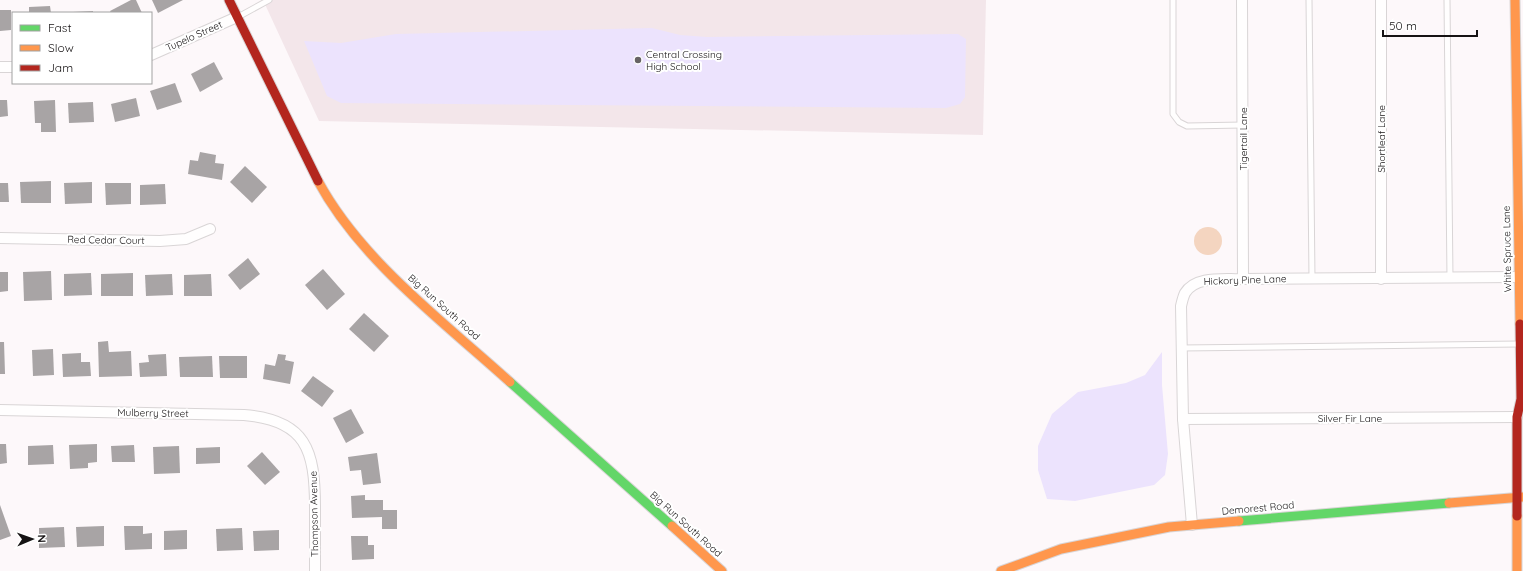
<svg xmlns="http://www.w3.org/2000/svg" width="1523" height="571" viewBox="0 0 1523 571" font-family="Quicksand,sans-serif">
	<rect width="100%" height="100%" fill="#fdf8fa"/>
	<path fill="#f3e6ea" d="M263,0H986L983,135L319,121Z"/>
	<circle fill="#f4d5c0" cx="1208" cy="241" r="14"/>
	<g fill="#ece3fd">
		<path d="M652,28L680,35L707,37L958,34L966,39L965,97L960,104L946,108L341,103L327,96L304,41L341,43L396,34Z"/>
		<path d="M1162,352V385L1168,454L1165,475L1154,485L1075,501L1047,499L1038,470V446L1052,414L1078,392L1126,383L1145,375Z"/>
	</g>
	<g fill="#a8a4a5">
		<path d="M131,0H136L142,13H111L110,11Z"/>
		<path d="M152,0H183L158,13Z"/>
		<path d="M50,6L51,13H29V7Z"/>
		<path d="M0,10H11V30L0,31Z"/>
		<path d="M93,11V13H73V12Z"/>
		<path d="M214,62L223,79L200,92L191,74Z"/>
		<path d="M175,83L182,102L157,110L150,91Z"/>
		<path d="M136,98L140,116L115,122L111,104Z"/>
		<path d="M0,100H7L8,116L0,117Z"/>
		<path d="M55,100L56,132H41V123H35L34,101Z"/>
		<path d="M93,102L94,122L69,123L68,103Z"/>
		<path d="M200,152L216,155L215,163L224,164L222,180L188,174L190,160L198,161Z"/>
		<path d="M245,166L267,187L252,203L230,182Z"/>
		<path d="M51,181V203H21L20,182Z"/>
		<path d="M92,182V203L65,204L64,183Z"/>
		<path d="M0,183H8L9,202H0Z"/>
		<path d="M105,183H131V204L106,205Z"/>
		<path d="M165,184L166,204L140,205V185Z"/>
		<path d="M248,258L260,274L240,290L228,275Z"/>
		<path d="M323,269L345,294L327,310L305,285Z"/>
		<path d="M51,271L52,300L24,301L23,272Z"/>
		<path d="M0,272H8V291L0,292Z"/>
		<path d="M91,273L92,295L64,296V274Z"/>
		<path d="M133,273V296H101V274Z"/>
		<path d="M172,274L173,295L146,296L145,275Z"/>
		<path d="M211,274L212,296H184V275Z"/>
		<path d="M364,313L389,336L374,352L349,329Z"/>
		<path d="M108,341L109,352L131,351L132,376L99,377L98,342Z"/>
		<path d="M0,342H4L5,374H0Z"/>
		<path d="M53,349L54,375L33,376L32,350Z"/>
		<path d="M81,353V362H90L91,376L63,377L62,354Z"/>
		<path d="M166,354L167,376L140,377L139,363L149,362L148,355Z"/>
		<path d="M278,354L286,355L285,360L294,362L290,384L263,379L265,364L275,366Z"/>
		<path d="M212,356L213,377H180L179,357Z"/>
		<path d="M219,356H247V378H220Z"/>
		<path d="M313,376L334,391L322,407L301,391Z"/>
		<path d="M351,409L364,433L346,443L333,418Z"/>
		<path d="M0,444H6L7,463L0,464Z"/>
		<path d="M97,444V462L88,463V468L70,469L69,445Z"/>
		<path d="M53,445L54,464L28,465V446Z"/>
		<path d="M134,445L135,462H112L111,446Z"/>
		<path d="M179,446L180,473L154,474L153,447Z"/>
		<path d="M220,447V463L196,464V448Z"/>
		<path d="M262,452L280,472L265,485L247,466Z"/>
		<path d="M377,453L381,483L363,485L361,470L350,471L348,457Z"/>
		<path d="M365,495V500H383V510H397V529H382V517L352,518L351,496Z"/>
		<path d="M0,505L11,536L0,540Z"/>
		<path d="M104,526V546L77,547L76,527Z"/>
		<path d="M124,526H143V534L152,533V549L125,550Z"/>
		<path d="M64,527L65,547L39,548V528Z"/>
		<path d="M242,528L243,550L217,551L216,529Z"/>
		<path d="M187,530V549L164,550V531Z"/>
		<path d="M279,530V550L254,551L253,531Z"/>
		<path d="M351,536H368V545H374V559L352,560Z"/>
	</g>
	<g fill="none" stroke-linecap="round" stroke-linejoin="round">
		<defs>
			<g id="lane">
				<path d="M1173,0V114L1179,122L1187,126L1243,125"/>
				<path d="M1309,0L1312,278"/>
				<path d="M1447,0L1450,278"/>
				<path d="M238,17L269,0"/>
				<path d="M1181,348L1519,344"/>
			</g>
			<g id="street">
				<path d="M1242,0L1243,279"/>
				<path d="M1381,0V279"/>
				<path d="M151,55L237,17"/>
				<path d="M0,67H13"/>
				<path d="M0,238L160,241L186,239L210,229"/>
				<path d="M0,410L244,415C306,420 315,450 315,507C315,528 315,550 315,571"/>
				<path d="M1183,419L1517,417"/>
				<path d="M1192,525L1183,419L1181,306C1182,302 1183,297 1185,293C1196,275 1225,280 1243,279L1518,277"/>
			</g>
			<g id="fast">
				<path d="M510,382L672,526"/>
				<path d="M1239,521L1449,503"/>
			</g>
			<g id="slow">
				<path d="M1515,0L1520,324"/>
				<path d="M318,181C361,261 444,322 510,382"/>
				<path d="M1449,503L1523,497"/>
				<path d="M1517,516V571"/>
				<path d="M672,526L722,571"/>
				<path d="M1001,571L1061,549L1169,527L1239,521"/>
			</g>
			<g id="jam">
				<path d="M229,0L318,181"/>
				<path d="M1517,516V417L1521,399L1520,324"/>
			</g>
		</defs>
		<use href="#lane" stroke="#d9d5d6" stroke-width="7"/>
		<use href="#street" stroke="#d9d5d6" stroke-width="12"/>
		<use href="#fast" stroke="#d9d5d6" stroke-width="11"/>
		<use href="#slow" stroke="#d9d5d6" stroke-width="11"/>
		<use href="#jam" stroke="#d9d5d6" stroke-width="11"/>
		<use href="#lane" stroke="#fffefe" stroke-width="5"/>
		<use href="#street" stroke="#fffefe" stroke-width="10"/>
		<use href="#fast" stroke="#63d668" stroke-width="9"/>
		<use href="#slow" stroke="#ff974d" stroke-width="9"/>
		<use href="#jam" stroke="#b3261e" stroke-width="9"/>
	</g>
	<circle fill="#676364" stroke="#fff" stroke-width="1.5" cx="638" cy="60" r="4"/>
	<g text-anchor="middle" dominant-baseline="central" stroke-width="4" stroke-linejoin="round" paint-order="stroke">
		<g font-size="10" fill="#161314" stroke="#fff">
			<text transform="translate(194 36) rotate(-24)">Tupelo Street</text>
			<text transform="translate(1243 139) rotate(-90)">Tigertail Lane</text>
			<text transform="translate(1381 139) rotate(-90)">Shortleaf Lane</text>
			<text transform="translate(106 240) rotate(1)">Red Cedar Court</text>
			<text transform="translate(1507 249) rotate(-91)">White Spruce Lane</text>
			<text transform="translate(1245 280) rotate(-2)">Hickory Pine Lane</text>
			<text transform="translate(444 307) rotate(42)">Big Run South Road</text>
			<text transform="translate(153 413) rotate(1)">Mulberry Street</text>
			<text x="1350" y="418">Silver Fir Lane</text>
			<text transform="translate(1258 508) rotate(-5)">Demorest Road</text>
			<text transform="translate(314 514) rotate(-91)">Thompson Avenue</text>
			<text transform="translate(686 524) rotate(42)">Big Run South Road</text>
		</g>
		<g font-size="10" fill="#161314" stroke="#fff" text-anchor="start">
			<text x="646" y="54">Central Crossing<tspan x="646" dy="12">High School</tspan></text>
		</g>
	</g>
	<rect x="12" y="12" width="140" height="72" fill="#ffffff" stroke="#a2a1a1"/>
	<rect x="20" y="25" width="20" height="6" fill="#63d668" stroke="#a2a1a1"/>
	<text x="48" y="32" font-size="12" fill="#161314">Fast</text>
	<rect x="20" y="45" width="20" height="6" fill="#ff974d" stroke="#a2a1a1"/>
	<text x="48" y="52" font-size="12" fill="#161314">Slow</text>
	<rect x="20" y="65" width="20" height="6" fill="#b3261e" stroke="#a2a1a1"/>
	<text x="48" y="72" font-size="12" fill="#161314">Jam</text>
	<g transform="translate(32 539) rotate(88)" stroke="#ffffff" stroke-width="3" paint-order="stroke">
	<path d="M0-3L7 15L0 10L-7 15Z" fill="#161314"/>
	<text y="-6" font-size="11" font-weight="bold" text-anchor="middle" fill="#161314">N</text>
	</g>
	<path d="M1383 30v6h94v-6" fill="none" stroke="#161314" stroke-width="2"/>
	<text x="1389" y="30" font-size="12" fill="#161314" stroke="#ffffff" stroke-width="3" paint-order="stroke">50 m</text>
</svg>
